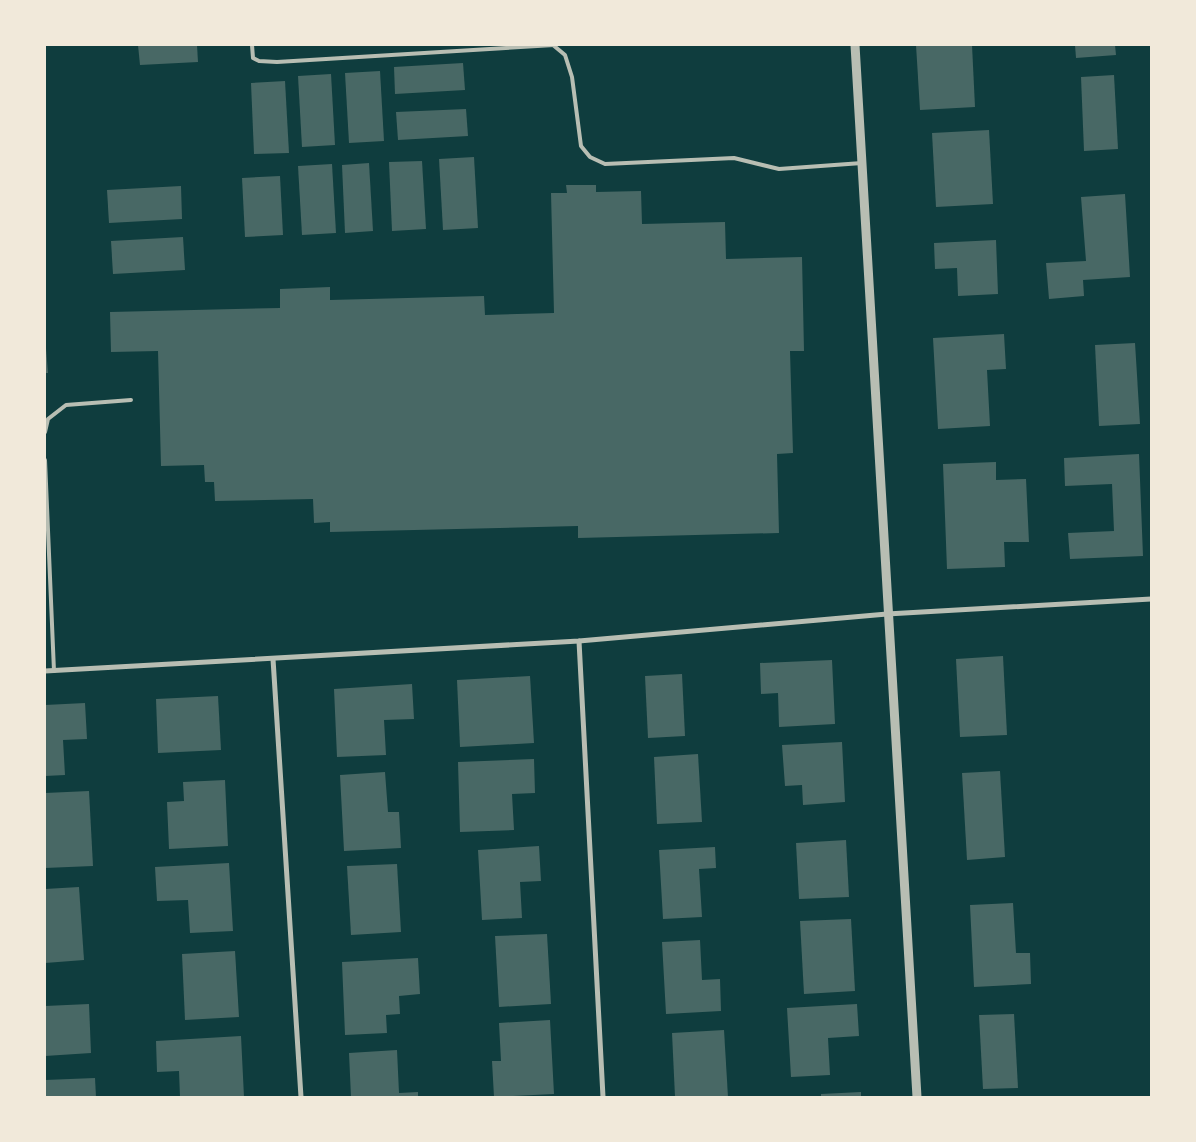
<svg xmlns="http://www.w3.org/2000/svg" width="1196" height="1142" viewBox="0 0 1196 1142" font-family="Figtree,sans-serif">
	<rect width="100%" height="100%" fill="#0f3d3e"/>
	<g fill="#486865">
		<path d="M138,45H197L198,62L140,65Z"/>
		<path d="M916,45H972L975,107L920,110Z"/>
		<path d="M1075,45H1115L1116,55L1076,58Z"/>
		<path d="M463,63L465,90L395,94L394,67Z"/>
		<path d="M380,71L384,141L349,143L345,73Z"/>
		<path d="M331,74L335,145L302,147L298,76Z"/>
		<path d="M1114,75L1118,149L1084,151L1081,77Z"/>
		<path d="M285,81L289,153L254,154L251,83Z"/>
		<path d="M466,109L468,136L398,140L396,112Z"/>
		<path d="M989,130L993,204L936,207L932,133Z"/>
		<path d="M474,157L478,228L443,230L439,159Z"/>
		<path d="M422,161L426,229L392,231L389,162Z"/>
		<path d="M369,163L373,231L345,233L342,165Z"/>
		<path d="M332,164L336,233L302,235L298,166Z"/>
		<path d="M280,176L283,235L245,237L242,178Z"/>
		<path d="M566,185H596V192L641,191L642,224L725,222L726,259L802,257L804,351H790L793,453L777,454L779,533L578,538V526L330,532V522L314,523L313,499L215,501L214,482H205L204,465L161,466L158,351L111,352L110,312L280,308V289L330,287V300L484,296L485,315L554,313L551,193H567Z"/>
		<path d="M181,186L182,219L109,223L107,190Z"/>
		<path d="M1125,194L1130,277L1083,280L1084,296L1049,299L1046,263L1086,261L1081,197Z"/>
		<path d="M183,237L185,270L113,274L111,241Z"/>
		<path d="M996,240L998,294L958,296L957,268L935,269L934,243Z"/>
		<path d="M1004,334L1006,369L987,370L990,426L938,429L933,338Z"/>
		<path d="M45,336L48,373H45Z"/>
		<path d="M1135,343L1140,424L1099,426L1095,345Z"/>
		<path d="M1139,454L1143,556L1070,559L1068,533L1114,531L1112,484L1065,486L1064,458Z"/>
		<path d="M996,462V480L1026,479L1029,542H1004L1005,567L947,569L943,464Z"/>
		<path d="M1003,656L1007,735L960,737L956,659Z"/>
		<path d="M832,660L835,724L779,727L778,693L761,694L760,663Z"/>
		<path d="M682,674L685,736L648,738L645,676Z"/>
		<path d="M530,676L534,743L460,747L457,680Z"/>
		<path d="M412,684L414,719L384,720L386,755L337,757L334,689Z"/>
		<path d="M218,696L221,750L158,753L156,699Z"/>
		<path d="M85,703L87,739L63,740L65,775L45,776V705Z"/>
		<path d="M842,742L845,802L803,805L802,785L785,786L782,745Z"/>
		<path d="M698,754L702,822L657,824L654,757Z"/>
		<path d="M534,759L535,793L512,794L514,830L460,832L458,762Z"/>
		<path d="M1000,771L1005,857L967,860L962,773Z"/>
		<path d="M385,772L388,812H399L401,848L344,851L340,775Z"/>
		<path d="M225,780L228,846L169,849L167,802L184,801L183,782Z"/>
		<path d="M89,791L93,866L45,868V793Z"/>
		<path d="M846,840L849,897L799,899L796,843Z"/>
		<path d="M539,846L541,881L520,882L522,918L482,920L478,850Z"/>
		<path d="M715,847L716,868L699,869L702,917L663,919L659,850Z"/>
		<path d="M229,863L233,931L190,933L188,900L157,901L155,867Z"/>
		<path d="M397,864L401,932L351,935L347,866Z"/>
		<path d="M79,887L84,960L45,963V889Z"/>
		<path d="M1013,903L1016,953H1030L1031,984L974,987L970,905Z"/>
		<path d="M851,919L855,991L804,994L800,921Z"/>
		<path d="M547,934L551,1004L499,1007L495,936Z"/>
		<path d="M700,940L702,980L720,979L721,1011L666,1014L662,942Z"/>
		<path d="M235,951L239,1017L185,1020L182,954Z"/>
		<path d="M418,958L420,994L399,996L400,1014L386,1015L387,1033L345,1035L342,962Z"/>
		<path d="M89,1004L91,1053L45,1056V1006Z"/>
		<path d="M857,1004L859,1036L828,1038L830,1075L791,1077L787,1008Z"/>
		<path d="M1014,1014L1018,1088L983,1089L979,1015Z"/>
		<path d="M550,1020L554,1094L494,1097L492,1061H501L499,1023Z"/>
		<path d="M724,1030L728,1097H675L672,1033Z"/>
		<path d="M241,1036L244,1097H180L179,1071L157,1072L156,1041Z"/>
		<path d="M397,1050L399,1093L418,1092V1097H351L349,1053Z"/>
		<path d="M95,1078L96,1097H46L45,1080Z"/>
		<path d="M861,1092V1097H821V1094Z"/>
	</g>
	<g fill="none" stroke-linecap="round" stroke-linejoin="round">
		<g stroke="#b8beb3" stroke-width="4">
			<path d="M252,45L253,58L259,61L277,62L554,45"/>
			<path d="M553,45L565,55L572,77L581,146L590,157L605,164L734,158L779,169L862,163"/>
			<path d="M45,432L48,419L66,405L131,400"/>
			<path d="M45,460L54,671"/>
		</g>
		<g stroke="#b8beb3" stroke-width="5">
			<path d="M579,641L603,1097"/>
			<path d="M273,659L301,1097"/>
			<path d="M45,671L579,641L887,614L1151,599"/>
		</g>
		<path stroke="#b8beb3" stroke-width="9" d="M855,45L917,1097"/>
	</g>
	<rect width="1196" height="1142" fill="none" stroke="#f1e9da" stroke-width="92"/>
</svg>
